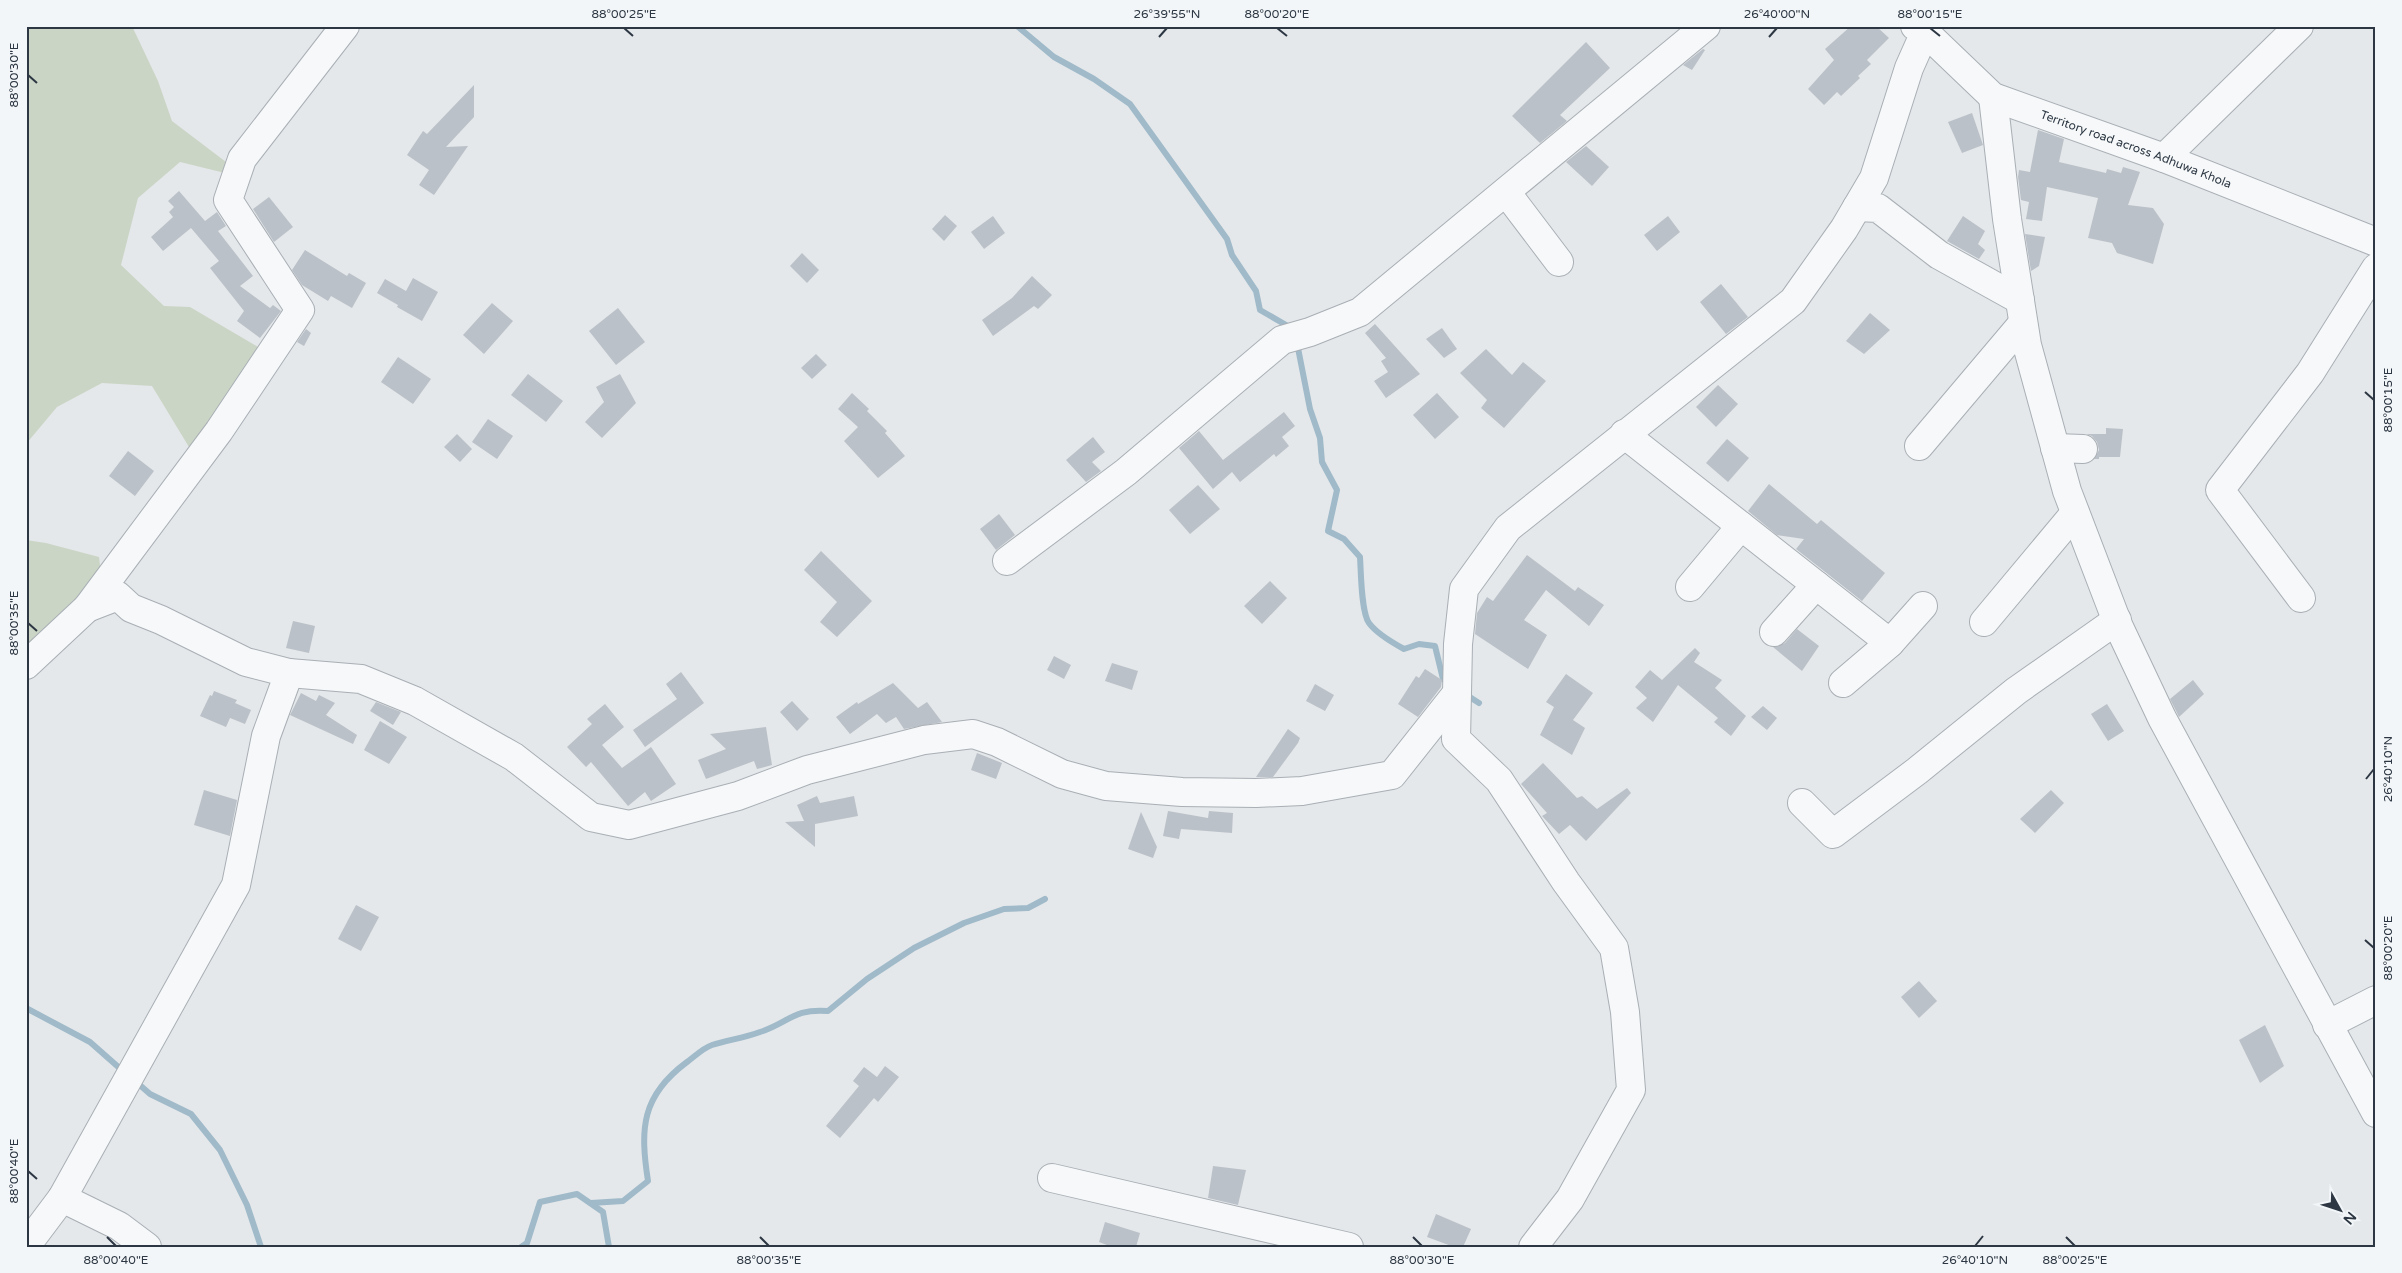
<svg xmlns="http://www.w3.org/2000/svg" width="2402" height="1273" viewBox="0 0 2402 1273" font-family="'Varela Round',sans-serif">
	<rect width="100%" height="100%" fill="#e4e8eb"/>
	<g fill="#cbd5c5">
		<path d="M26,26H132L158,81L172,121L230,165L225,173L180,162L138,198L121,265L164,306L190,307L265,351L192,452L152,386L102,383L57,407L26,444Z"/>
		<path d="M26,540L46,543L99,557L102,582L26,655Z"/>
	</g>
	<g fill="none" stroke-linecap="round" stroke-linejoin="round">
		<g stroke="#a0bac9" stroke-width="6">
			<path d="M1017,26L1054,57L1094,79L1130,104L1227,239L1232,255L1256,291L1260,310L1293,329"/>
			<path d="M1297,343L1310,409L1320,438L1322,462L1337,490L1328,531L1344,539L1360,557C1361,571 1361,612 1369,623C1377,634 1393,643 1404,649L1419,644L1435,646L1443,679L1451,684"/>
			<path d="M1465,694L1479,703"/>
			<path d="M26,1008L90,1042L124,1072"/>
			<path d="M134,1080L150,1094L191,1114L220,1150L247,1205L261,1247"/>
			<path d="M591,1203L623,1201L648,1181C640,1129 641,1096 687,1062C694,1057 703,1048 712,1045C728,1040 744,1038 760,1032C788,1023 794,1008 828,1011L867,979L914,948L964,923L1004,909L1028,908L1045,899"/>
			<path d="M521,1247L527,1243L540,1202L577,1194L603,1212L609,1247"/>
		</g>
	</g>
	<g fill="#bbc1c8">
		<path d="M1851,26H1876L1889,38L1867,60L1871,64L1858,76L1860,78L1841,96L1837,92L1824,105L1808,89L1834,60L1825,49Z"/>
		<path d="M1586,42L1610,68L1560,115L1567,121L1540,143L1512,116Z"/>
		<path d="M1703,49L1705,50L1692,70L1683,65Z"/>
		<path d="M474,85V117L446,147L468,146L434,195L419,185L429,170L407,155L423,131L427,134Z"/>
		<path d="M1972,113L1983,145L1962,153L1948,122Z"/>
		<path d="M2038,130L2064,139L2059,162L2106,173L2107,169L2121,173L2123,167L2140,172L2128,205L2153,208L2164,224L2153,264L2117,253L2112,243L2088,238L2098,198L2047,187L2042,221L2026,219L2029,202L2021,200L2018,177L2019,170L2030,172Z"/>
		<path d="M1586,146L1609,167L1592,186L1566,162Z"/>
		<path d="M179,191L205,221L217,212L226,226L218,231L253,276L240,286L270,308L273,305L281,311L260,338L237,321L244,311L210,268L219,261L191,228L163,251L151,237L173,217L169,212L174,207L168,201Z"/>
		<path d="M269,197L293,227L274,242L253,209Z"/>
		<path d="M945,215L957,226L944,241L932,229Z"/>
		<path d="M993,216L1005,233L984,249L971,232Z"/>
		<path d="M1668,216L1680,232L1657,251L1644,235Z"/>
		<path d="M1963,216L1985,231L1978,244L1985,250L1979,259L1947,241Z"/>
		<path d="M2025,234L2045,237L2039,266L2031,271Z"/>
		<path d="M305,250L347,276L349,273L366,283L352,308L331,296L328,301L302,285L292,270Z"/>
		<path d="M802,253L819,270L807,283L790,266Z"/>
		<path d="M1032,276L1052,295L1038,309L1034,306L993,336L982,320L1012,298Z"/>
		<path d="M413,278L438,292L422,321L397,307L398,305L377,293L385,279L406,291Z"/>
		<path d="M1721,284L1748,317L1726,334L1700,302Z"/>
		<path d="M492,303L513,321L484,354L463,335Z"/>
		<path d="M618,308L645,342L616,365L589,331Z"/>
		<path d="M1870,313L1890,330L1864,354L1846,341Z"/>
		<path d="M1375,324L1420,374L1386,398L1374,381L1388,372L1381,361L1386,358L1365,333Z"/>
		<path d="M1442,328L1457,349L1444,358L1426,339Z"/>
		<path d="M306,329L311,333L304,346L297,342Z"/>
		<path d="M1486,349L1512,375L1523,362L1546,381L1504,428L1481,408L1487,400L1460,373Z"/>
		<path d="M816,354L827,365L812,379L801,368Z"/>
		<path d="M398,357L431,379L413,404L381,382Z"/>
		<path d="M528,374L563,401L546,422L511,395Z"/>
		<path d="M620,374L636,403L602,438L585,422L604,402L596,387Z"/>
		<path d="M1718,385L1738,404L1716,427L1696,407Z"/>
		<path d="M852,393L869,409L867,411L887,431L885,433L905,456L878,478L844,441L858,427L838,409Z"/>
		<path d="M1437,393L1459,417L1435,439L1413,415Z"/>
		<path d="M1284,412L1295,426L1282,437L1289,446L1276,457L1274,454L1240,482L1232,472L1213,489L1179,448L1199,431L1223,460Z"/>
		<path d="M488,419L513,436L497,459L472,442Z"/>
		<path d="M2106,428L2123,429L2120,457H2099V459H2094L2099,450L2097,442L2092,436L2086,434H2106Z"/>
		<path d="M457,434L472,449L460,462L444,447Z"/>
		<path d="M1093,437L1105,452L1092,462L1101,471L1086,482L1066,460Z"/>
		<path d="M1727,439L1749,458L1728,482L1706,463Z"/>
		<path d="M128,451L154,471L135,496L109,476Z"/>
		<path d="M1769,484L1817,524L1821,520L1885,573L1862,601L1796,549L1804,539L1777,535L1748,511Z"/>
		<path d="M1198,485L1220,509L1190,534L1169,510Z"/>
		<path d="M999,514L1015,535L996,550L980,529Z"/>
		<path d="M821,551L872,601L837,637L820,622L837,602L804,570Z"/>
		<path d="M1527,555L1575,591L1578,587L1604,605L1589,626L1546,590L1524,620L1547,635L1528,669L1475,634L1477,613L1487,597L1493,601Z"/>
		<path d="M1270,581L1287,598L1262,624L1244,606Z"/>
		<path d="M293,621L315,626L309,653L286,648Z"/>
		<path d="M1797,629L1819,646L1802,671L1773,647L1785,643Z"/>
		<path d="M1695,648L1700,653L1694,662L1722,680L1715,688L1746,716L1731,736L1714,722L1718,718L1678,685L1653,722L1636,708L1647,698L1635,687L1650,670L1662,680Z"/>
		<path d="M1054,656L1071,665L1064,679L1047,670Z"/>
		<path d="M1112,663L1138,671L1132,690L1105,681Z"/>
		<path d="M1425,669L1442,680L1441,687L1418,717L1398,704L1416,676L1419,678Z"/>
		<path d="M681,672L704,703L645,747L633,730L677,699L666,684Z"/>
		<path d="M1566,674L1593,693L1573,720L1585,728L1572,755L1540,735L1554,707L1546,702Z"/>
		<path d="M2193,680L2204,694L2179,717L2170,699Z"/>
		<path d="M893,683L918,708L927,702L942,722L904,729L896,717L886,723L877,714L850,734L836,717L857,702L858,704Z"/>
		<path d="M1315,684L1334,695L1325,711L1306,701Z"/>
		<path d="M214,691L237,700L235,703L251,710L245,724L230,718L226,727L200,716L210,695L212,696Z"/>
		<path d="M301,693L316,701L319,695L335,703L326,715L357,735L353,744L290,715Z"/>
		<path d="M792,701L809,719L797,731L780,712Z"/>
		<path d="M376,702L401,712L393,725L370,711Z"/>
		<path d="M605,704L624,727L602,745L622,768L651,747L676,784L651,801L645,792L628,806L591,762L586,767L567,747L592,724L587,719Z"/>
		<path d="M2107,704L2124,731L2108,741L2091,714Z"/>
		<path d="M1763,706L1777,718L1767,730L1751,717Z"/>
		<path d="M380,721L407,737L389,764L364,750Z"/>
		<path d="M766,727L772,765L757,769L754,761L706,779L698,760L726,749L710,734Z"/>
		<path d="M1288,729L1300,738L1298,743L1273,777H1256Z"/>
		<path d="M977,753L1002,763L996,779L971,770Z"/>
		<path d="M1543,763L1577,798L1582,796L1597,809L1627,788L1631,793L1586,841L1570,825L1559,834L1542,816L1547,813L1521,784Z"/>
		<path d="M204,790L237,800L230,836L194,825Z"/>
		<path d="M2051,790L2064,803L2035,833L2020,819Z"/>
		<path d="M817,796L820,803L854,796L858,816L815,824V847L785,822L804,821L797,805Z"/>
		<path d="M1168,811L1208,818L1209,811L1233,813L1232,833L1181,829L1179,839L1163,836Z"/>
		<path d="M1141,812L1157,847L1153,858L1128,849Z"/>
		<path d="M356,905L379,917L361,951L338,939Z"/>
		<path d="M1919,981L1937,1001L1919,1018L1901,997Z"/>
		<path d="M2265,1025L2284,1066L2260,1083L2239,1040Z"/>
		<path d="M885,1066L899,1077L878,1102L874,1098L840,1138L826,1126L859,1086L853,1081L864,1067L877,1077Z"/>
		<path d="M1213,1166L1246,1170L1238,1205L1208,1198Z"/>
		<path d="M1436,1214L1471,1229L1463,1247H1454L1427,1237Z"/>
		<path d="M1105,1222L1140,1233L1136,1247H1112L1099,1242Z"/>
	</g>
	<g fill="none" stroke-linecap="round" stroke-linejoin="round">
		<defs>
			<g id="minor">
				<path id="s1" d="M1915,26L1925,32L1993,97L2164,158L2376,242"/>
				<path d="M1993,97L2007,219L2027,345L2067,491L2119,627L2162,718L2376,1113"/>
				<path d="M2164,158L2299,26"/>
				<path d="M1506,192L1559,262"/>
				<path d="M1857,207L1878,208L1939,255L2020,300"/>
				<path d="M1624,434L1890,643L1923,606"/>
				<path d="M1919,446L2023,323"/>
				<path d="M2055,448L2083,449"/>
				<path d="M1007,561L1126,472L1282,340L1310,332L1360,312L1706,26"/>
				<path d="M1690,587L1741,526"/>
				<path d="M2301,598L2220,490L2310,373L2376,268"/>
				<path d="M1984,622L2075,513"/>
				<path d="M1774,632L1816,585"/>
				<path d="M26,665L87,608"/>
				<path d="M289,673L361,679L415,701L514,757L591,817L629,825L738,796L807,770L924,740L973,734L997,742L1062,774L1106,786L1182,792L1256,793L1302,791L1392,775L1457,693L1458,644L1464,589L1508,528L1793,301L1844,229L1874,178L1909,68L1925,32"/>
				<path d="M1843,683L1890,643"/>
				<path d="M1457,693L1456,739L1499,780L1566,882L1614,948L1625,1012L1631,1090L1570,1199L1533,1247"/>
				<path d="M1802,803L1833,834L1917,771L2016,691L2117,620"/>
				<path d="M2327,1025L2376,1000"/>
				<path d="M1052,1178L1349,1247"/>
				<path d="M62,1198L119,1226L147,1247"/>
				<path d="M26,1246L62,1198L236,885L266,736L289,673L246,662L161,620L131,608L118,596L87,608L219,431L300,310L228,200L242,159L345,26"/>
			</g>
		</defs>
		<use href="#minor" stroke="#a9afb5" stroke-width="30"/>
		<use href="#minor" stroke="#f6f8f9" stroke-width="28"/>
	</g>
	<path fill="none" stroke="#2c3743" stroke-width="2" d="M624,28L633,36M1277,28L1287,36M1930,28L1940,36M1159,37L1167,28M1769,37L1777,28M28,75L37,83M2365,392L2374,400M28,623L37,631M2366,779L2374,769M2365,940L2374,948M28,1171L37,1179M107,1237L116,1246M760,1237L769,1246M1413,1237L1422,1246M2066,1237L2075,1246M1975,1246L1983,1236"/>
	<g text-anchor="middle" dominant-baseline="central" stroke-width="4" stroke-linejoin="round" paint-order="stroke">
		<g font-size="12" fill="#2c3743" stroke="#f3f6f8">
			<text stroke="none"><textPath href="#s1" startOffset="258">Territory road across Adhuwa Khola</textPath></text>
		</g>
	</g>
	<rect width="2402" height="1273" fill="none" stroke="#f3f6f8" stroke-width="55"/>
	<g transform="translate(2340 1210) rotate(130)" stroke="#f3f6f8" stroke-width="4" paint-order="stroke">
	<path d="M0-4L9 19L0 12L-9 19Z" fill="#2c3743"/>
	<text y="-8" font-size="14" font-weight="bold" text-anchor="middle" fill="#2c3743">N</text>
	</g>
	<rect x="28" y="28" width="2346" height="1218" fill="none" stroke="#2c3743" stroke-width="2"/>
	<g font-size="12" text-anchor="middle" fill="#2c3743">
		<text x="624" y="18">88°00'25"E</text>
		<text x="1167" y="18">26°39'55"N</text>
		<text x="1277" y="18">88°00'20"E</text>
		<text x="1777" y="18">26°40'00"N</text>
		<text x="1930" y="18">88°00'15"E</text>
		<text transform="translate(14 75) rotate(-90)" y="4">88°00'30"E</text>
		<text transform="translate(2388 400) rotate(-90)" y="4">88°00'15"E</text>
		<text transform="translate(14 623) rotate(-90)" y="4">88°00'35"E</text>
		<text transform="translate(2388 769) rotate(-90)" y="4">26°40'10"N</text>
		<text transform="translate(2388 948) rotate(-90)" y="4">88°00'20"E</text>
		<text transform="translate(14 1171) rotate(-90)" y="4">88°00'40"E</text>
		<text x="116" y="1264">88°00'40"E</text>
		<text x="769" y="1264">88°00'35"E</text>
		<text x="1422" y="1264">88°00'30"E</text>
		<text x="1975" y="1264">26°40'10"N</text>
		<text x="2075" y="1264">88°00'25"E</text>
	</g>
</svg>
